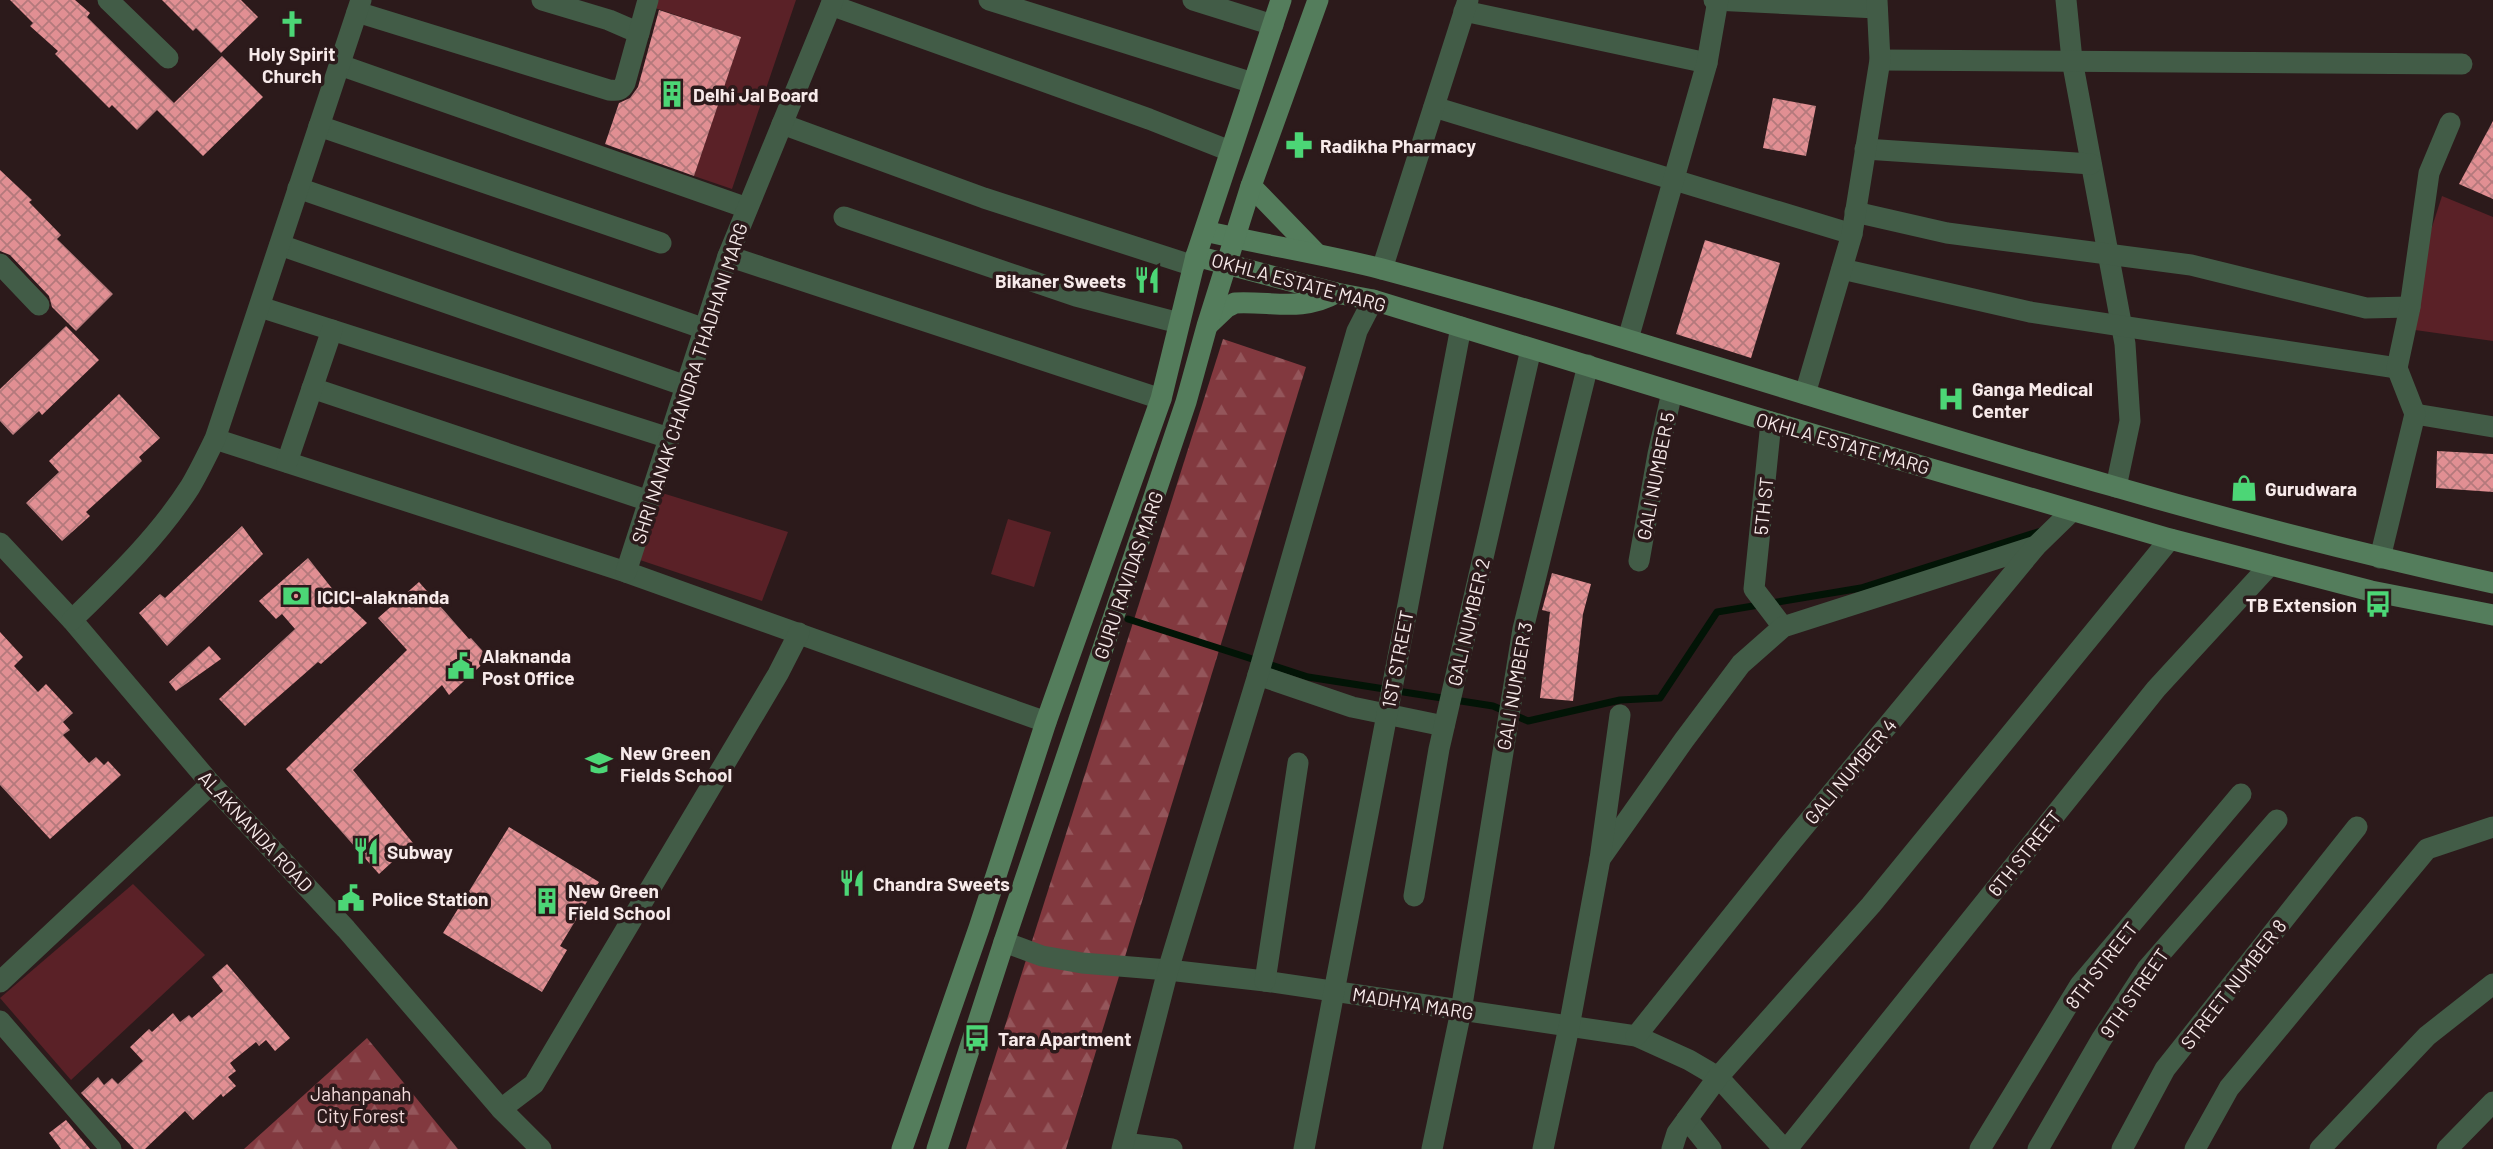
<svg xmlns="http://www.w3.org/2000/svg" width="2493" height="1149" viewBox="0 0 2493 1149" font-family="Barlow,sans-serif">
	<defs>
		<pattern id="forest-firs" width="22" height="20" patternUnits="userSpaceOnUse" patternTransform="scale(1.75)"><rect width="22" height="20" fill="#82393f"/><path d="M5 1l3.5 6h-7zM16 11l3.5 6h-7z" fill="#94565b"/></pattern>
		<pattern id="building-cross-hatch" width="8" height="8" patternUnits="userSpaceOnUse" patternTransform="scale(1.75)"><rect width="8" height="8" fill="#e18f93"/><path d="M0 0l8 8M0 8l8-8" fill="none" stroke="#b4797c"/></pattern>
	</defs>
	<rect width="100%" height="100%" fill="#2c1a1b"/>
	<g fill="#5a2127">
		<path d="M654,0H796L732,189L694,176L741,37L652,7Z"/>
		<path d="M2442,196L2493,217V341L2415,330L2423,255Z"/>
		<path d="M659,492L788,532L762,601L637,559Z"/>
		<path d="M1008,519L1051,532L1034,587L991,574Z"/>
		<path d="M133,884L205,955L71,1080L0,998Z"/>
	</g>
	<g fill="url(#forest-firs)">
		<path d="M1223,339L1306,367L1066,1149H966Z"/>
		<path d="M367,1038L458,1149H244Z"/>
	</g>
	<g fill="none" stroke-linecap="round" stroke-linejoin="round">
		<path stroke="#021406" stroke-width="7" d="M1128,619L1308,677L1493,706L1528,721L1620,700L1660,698L1717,612L1861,588L2044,530"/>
	</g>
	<g fill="url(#building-cross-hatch)">
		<path d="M10,0H75L90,13L87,17L174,103L222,56L263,97L203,156L157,110L137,130L112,105L109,108L55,54L58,51L30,26L33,23Z"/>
		<path d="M162,0H241L258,17L221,53L196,28L193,31Z"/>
		<path d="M659,10L741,37L694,176L605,144L619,103L630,98L638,87Z"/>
		<path d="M1773,98L1816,106L1806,156L1763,148Z"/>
		<path d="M2493,121V199L2459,184Z"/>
		<path d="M0,170L32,200L29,202L61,235L57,239L113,294L76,331L52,307L49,296L10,255L0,251Z"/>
		<path d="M1705,240L1780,263L1751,358L1676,334Z"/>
		<path d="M66,326L99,360L42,415L39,411L13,435L0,421V389Z"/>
		<path d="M119,394L160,438L139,457L142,461L86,512L90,516L62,541L26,503L59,472L49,461Z"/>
		<path d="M2437,451L2493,454V492L2436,488Z"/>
		<path d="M242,526L263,554L167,646L139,613L160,594L165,598Z"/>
		<path d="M308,558L334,591L367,623L321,664L318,662L245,726L219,699L295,629L282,614L276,619L259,601Z"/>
		<path d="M1552,573L1591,584L1583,614L1573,701L1540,698L1550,612L1542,610Z"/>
		<path d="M419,582L469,639L471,638L489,658L449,695L442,685L353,770L413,843L379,874L286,769L407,650L378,618Z"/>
		<path d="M0,632L23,657L14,666L38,692L46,684L73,713L63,722L70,730L63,735L89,763L96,757L104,765L108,761L121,775L50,839L0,785Z"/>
		<path d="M209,646L221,659L176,691L169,682Z"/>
		<path d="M509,827L599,882L560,946L567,950L542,992L443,933Z"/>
		<path d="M227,964L290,1038L275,1051L266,1040L259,1046L256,1042L230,1063L236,1071L228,1077L236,1086L223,1097L221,1094L193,1120L185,1111L145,1149H134L81,1093L98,1077L104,1085L112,1078L118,1084L143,1061L130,1047L149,1029L152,1032L173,1013L180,1022L189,1015L192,1018L223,991L212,977Z"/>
		<path d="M66,1120L90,1149H61L49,1133Z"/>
	</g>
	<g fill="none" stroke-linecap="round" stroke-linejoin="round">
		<g stroke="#425c47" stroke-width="21">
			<path d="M108,0L168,58"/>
			<path d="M542,0L609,20L639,33"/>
			<path d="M989,0L1253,83"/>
			<path d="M1193,0L1273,25"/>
			<path d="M1714,0L1877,8"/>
			<path d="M2066,0L2072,60L2125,344L2130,421L2116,487"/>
			<path d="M831,5L1149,119L1230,151"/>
			<path d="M1464,11L1707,63"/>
			<path d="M357,12L609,90C617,91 621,91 625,83L648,0"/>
			<path d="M1880,60L2462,64"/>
			<path d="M340,65L747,208"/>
			<path d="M1434,107L1852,234"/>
			<path d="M782,124L984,198L1194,266"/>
			<path d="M319,126L661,243"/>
			<path d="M1865,149L2091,164"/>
			<path d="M298,188L705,329"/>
			<path d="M1855,212L1947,233L2191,265L2366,308L2410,307"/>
			<path d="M844,217L1076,296L1179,323"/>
			<path d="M280,245L686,386"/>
			<path d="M728,256L1161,399"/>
			<path d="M0,264L39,305"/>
			<path d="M1382,269L1468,0"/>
			<path d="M1842,269L2030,312L2397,368"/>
			<path d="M260,307L669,438"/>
			<path d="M1628,339L1707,63L1718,0"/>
			<path d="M312,388L649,501"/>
			<path d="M1805,394L1852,234L1880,60L1877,0"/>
			<path d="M2415,414L2493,427"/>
			<path d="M1771,422L1754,589L1783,627"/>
			<path d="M215,439L626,572L1046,722"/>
			<path d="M287,462L332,330"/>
			<path d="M2380,558L2415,414L2397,368L2410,307L2429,173L2450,123"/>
			<path d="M1639,561L1658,454L1672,392"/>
			<path d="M626,572L728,256L833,0"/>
			<path d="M1258,675L1352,707L1444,726"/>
			<path d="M1600,859L1684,740L1741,664L1783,627L2036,546"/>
			<path d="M1414,896L1439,749L1531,349"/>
			<path d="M1004,942L1042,956L1082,963L1168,970L1265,981L1636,1036L1689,1060L1718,1077L1784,1149"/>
			<path d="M1265,981L1298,763"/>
			<path d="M0,982L211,784"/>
			<path d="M0,1021L111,1149"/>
			<path d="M1636,1036L1788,846L2036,546L2072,511"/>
			<path d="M501,1109L534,1084L778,674L799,633"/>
			<path d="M1687,1119L1711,1149"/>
			<path d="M1124,1143L1172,1149"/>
			<path d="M1304,1149L1461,327"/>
			<path d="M1432,1149L1461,1011L1523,629L1588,365"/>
			<path d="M1543,1149L1569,1027L1600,859L1620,715"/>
			<path d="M1672,1149L1677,1133L1718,1077L1871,905L2170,539"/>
			<path d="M1787,1149L2156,689L2270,565"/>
			<path d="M1980,1149L2080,985L2241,794"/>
			<path d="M2038,1149L2101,1040L2147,969L2277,820"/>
			<path d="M2122,1149L2165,1069L2357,827"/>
			<path d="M2195,1149L2229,1088L2427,849L2493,827"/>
			<path d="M2320,1149L2427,1036L2493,984"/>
			<path d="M2447,1149L2493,1102"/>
		</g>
		<g stroke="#425c47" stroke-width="21">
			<path d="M0,543L72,620L211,784L346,929L501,1109L541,1149"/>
			<path d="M72,620C114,579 158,537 190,487C199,472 207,455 215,439L361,0"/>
			<path d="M1122,1149L1168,970L1258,675L1357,331L1373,300"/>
		</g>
		<g stroke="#547d5c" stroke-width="21">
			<path d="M1251,186L1316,253"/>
			<path d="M1205,231C1264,245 1323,254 1382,269C1629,335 1870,418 2116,487C2240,523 2366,555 2493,583"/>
			<path d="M1196,256L1336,293L1373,300L1771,422L2170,539L2371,591L2493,615"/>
			<path d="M1208,325L1227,307L1235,303C1271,301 1303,312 1336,293"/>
			<path d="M902,1149L979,928L1046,722L1161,399L1196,256L1281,0"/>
			<path d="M937,1149L1004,942L1186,402L1207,326L1251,186L1318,0"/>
		</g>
	</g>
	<defs>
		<symbol id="church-bare" viewBox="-9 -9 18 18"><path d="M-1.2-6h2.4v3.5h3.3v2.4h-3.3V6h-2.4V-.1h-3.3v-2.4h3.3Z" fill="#4cd676" stroke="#2c1a1b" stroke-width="2.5" paint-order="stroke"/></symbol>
		<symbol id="building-bare" viewBox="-9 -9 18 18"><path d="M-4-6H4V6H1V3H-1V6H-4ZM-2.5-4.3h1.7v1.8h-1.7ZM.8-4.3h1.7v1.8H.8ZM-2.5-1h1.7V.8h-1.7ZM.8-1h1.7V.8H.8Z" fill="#4cd676" stroke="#2c1a1b" stroke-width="2.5" paint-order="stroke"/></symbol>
		<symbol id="pharmacy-bare" viewBox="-9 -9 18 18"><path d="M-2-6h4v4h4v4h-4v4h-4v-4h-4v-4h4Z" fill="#4cd676" stroke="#2c1a1b" stroke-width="2.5" paint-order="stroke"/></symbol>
		<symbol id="restaurant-bare" viewBox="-9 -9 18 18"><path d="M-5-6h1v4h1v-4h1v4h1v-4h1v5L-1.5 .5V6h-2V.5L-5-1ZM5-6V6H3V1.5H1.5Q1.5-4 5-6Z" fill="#4cd676" stroke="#2c1a1b" stroke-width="2.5" paint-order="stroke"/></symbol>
		<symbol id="hospital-bare" viewBox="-9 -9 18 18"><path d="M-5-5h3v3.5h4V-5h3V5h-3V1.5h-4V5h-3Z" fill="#4cd676" stroke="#2c1a1b" stroke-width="2.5" paint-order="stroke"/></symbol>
		<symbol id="shop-bare" viewBox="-9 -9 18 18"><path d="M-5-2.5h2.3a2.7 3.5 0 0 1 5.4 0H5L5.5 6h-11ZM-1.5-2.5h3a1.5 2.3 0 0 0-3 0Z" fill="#4cd676" stroke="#2c1a1b" stroke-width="2.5" paint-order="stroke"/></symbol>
		<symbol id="bank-bare" viewBox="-9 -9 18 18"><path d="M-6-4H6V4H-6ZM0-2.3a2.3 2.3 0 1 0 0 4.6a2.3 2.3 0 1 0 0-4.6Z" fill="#4cd676" stroke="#2c1a1b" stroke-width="2.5" paint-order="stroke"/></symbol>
		<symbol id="bus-bare" viewBox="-9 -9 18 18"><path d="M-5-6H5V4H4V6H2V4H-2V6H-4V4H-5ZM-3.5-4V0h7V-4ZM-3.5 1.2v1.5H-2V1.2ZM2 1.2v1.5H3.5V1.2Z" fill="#4cd676" stroke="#2c1a1b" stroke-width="2.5" paint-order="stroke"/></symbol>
		<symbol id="civic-bare" viewBox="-9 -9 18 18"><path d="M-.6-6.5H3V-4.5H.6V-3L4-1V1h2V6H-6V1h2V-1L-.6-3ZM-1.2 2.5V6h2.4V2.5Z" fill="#4cd676" stroke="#2c1a1b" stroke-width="2.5" paint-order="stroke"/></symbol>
		<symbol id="school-bare" viewBox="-9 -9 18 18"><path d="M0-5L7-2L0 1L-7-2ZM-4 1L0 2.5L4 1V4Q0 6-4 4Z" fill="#4cd676" stroke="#2c1a1b" stroke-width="2.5" paint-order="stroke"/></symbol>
	</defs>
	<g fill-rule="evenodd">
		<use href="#church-bare" x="273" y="5" width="38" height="38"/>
		<use href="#building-bare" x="653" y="75" width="38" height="38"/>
		<use href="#pharmacy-bare" x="1280" y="126" width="38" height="38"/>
		<use href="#restaurant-bare" x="1128" y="261" width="38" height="38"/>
		<use href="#hospital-bare" x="1932" y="380" width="38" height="38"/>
		<use href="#shop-bare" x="2225" y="469" width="38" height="38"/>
		<use href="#bank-bare" x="277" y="577" width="38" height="38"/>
		<use href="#bus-bare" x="2359" y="585" width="38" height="38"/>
		<use href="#civic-bare" x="442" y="647" width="38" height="38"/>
		<use href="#school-bare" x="580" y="744" width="38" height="38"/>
		<use href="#restaurant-bare" x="347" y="832" width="38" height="38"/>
		<use href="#restaurant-bare" x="833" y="864" width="38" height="38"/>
		<use href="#civic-bare" x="332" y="879" width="38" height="38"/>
		<use href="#building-bare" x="528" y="882" width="38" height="38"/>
		<use href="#bus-bare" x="958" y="1019" width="38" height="38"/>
	</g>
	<g text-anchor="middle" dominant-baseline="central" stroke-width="7" stroke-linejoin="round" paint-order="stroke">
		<g font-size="19" font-weight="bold" fill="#f7eaea" stroke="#2c1a1b" text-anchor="start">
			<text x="292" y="53" text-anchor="middle">Holy Spirit<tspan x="292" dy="22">Church</tspan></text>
			<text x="693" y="94">Delhi Jal Board</text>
			<text x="1320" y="145">Radikha Pharmacy</text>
			<text x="1126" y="280" text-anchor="end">Bikaner Sweets</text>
			<text x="1972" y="388">Ganga Medical<tspan x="1972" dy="22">Center</tspan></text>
			<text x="2265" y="488">Gurudwara</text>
			<text x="317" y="596">ICICI-alaknanda</text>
			<text x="2357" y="604" text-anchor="end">TB Extension</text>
			<text x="482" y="655">Alaknanda<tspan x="482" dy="22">Post Office</tspan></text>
			<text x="620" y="752">New Green<tspan x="620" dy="22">Fields School</tspan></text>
			<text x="387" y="851">Subway</text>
			<text x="873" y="883">Chandra Sweets</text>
			<text x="568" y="890">New Green<tspan x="568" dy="22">Field School</tspan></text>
			<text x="372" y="898">Police Station</text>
			<text x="998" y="1038">Tara Apartment</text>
		</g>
		<g font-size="19" fill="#f7eaea" stroke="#2c1a1b">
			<text transform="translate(1299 282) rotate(15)">OKHLA ESTATE MARG</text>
			<text transform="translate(689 383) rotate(-72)">SHRI NANAK CHANDRA THADHANI MARG</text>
			<text transform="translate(1843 443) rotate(16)">OKHLA ESTATE MARG</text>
			<text transform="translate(1655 476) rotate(-79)">GALI NUMBER 5</text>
			<text transform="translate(1763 506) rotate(-84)">5TH ST</text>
			<text transform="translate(1128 575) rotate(-71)">GURU RAVIDAS MARG</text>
			<text transform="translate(1468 622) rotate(-77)">GALI NUMBER 2</text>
			<text transform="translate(1397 659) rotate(-79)">1ST STREET</text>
			<text transform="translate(1514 686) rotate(-80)">GALI NUMBER 3</text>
			<text transform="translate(1850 771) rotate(-50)">GALI NUMBER 4</text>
			<text transform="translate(256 831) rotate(47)">ALAKNANDA ROAD</text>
			<text transform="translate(2024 853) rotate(-51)">6TH STREET</text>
			<text transform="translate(2101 965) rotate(-52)">8TH STREET</text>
			<text transform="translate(2233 984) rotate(-52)">STREET NUMBER 8</text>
			<text transform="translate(2134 993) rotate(-55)">9TH STREET</text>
			<text transform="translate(1413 1003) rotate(9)">MADHYA MARG</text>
		</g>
		<g font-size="19" fill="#f5dddd" stroke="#2c1a1b">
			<text x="361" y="1093">Jahanpanah<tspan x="361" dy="22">City Forest</tspan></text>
		</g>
	</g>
</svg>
